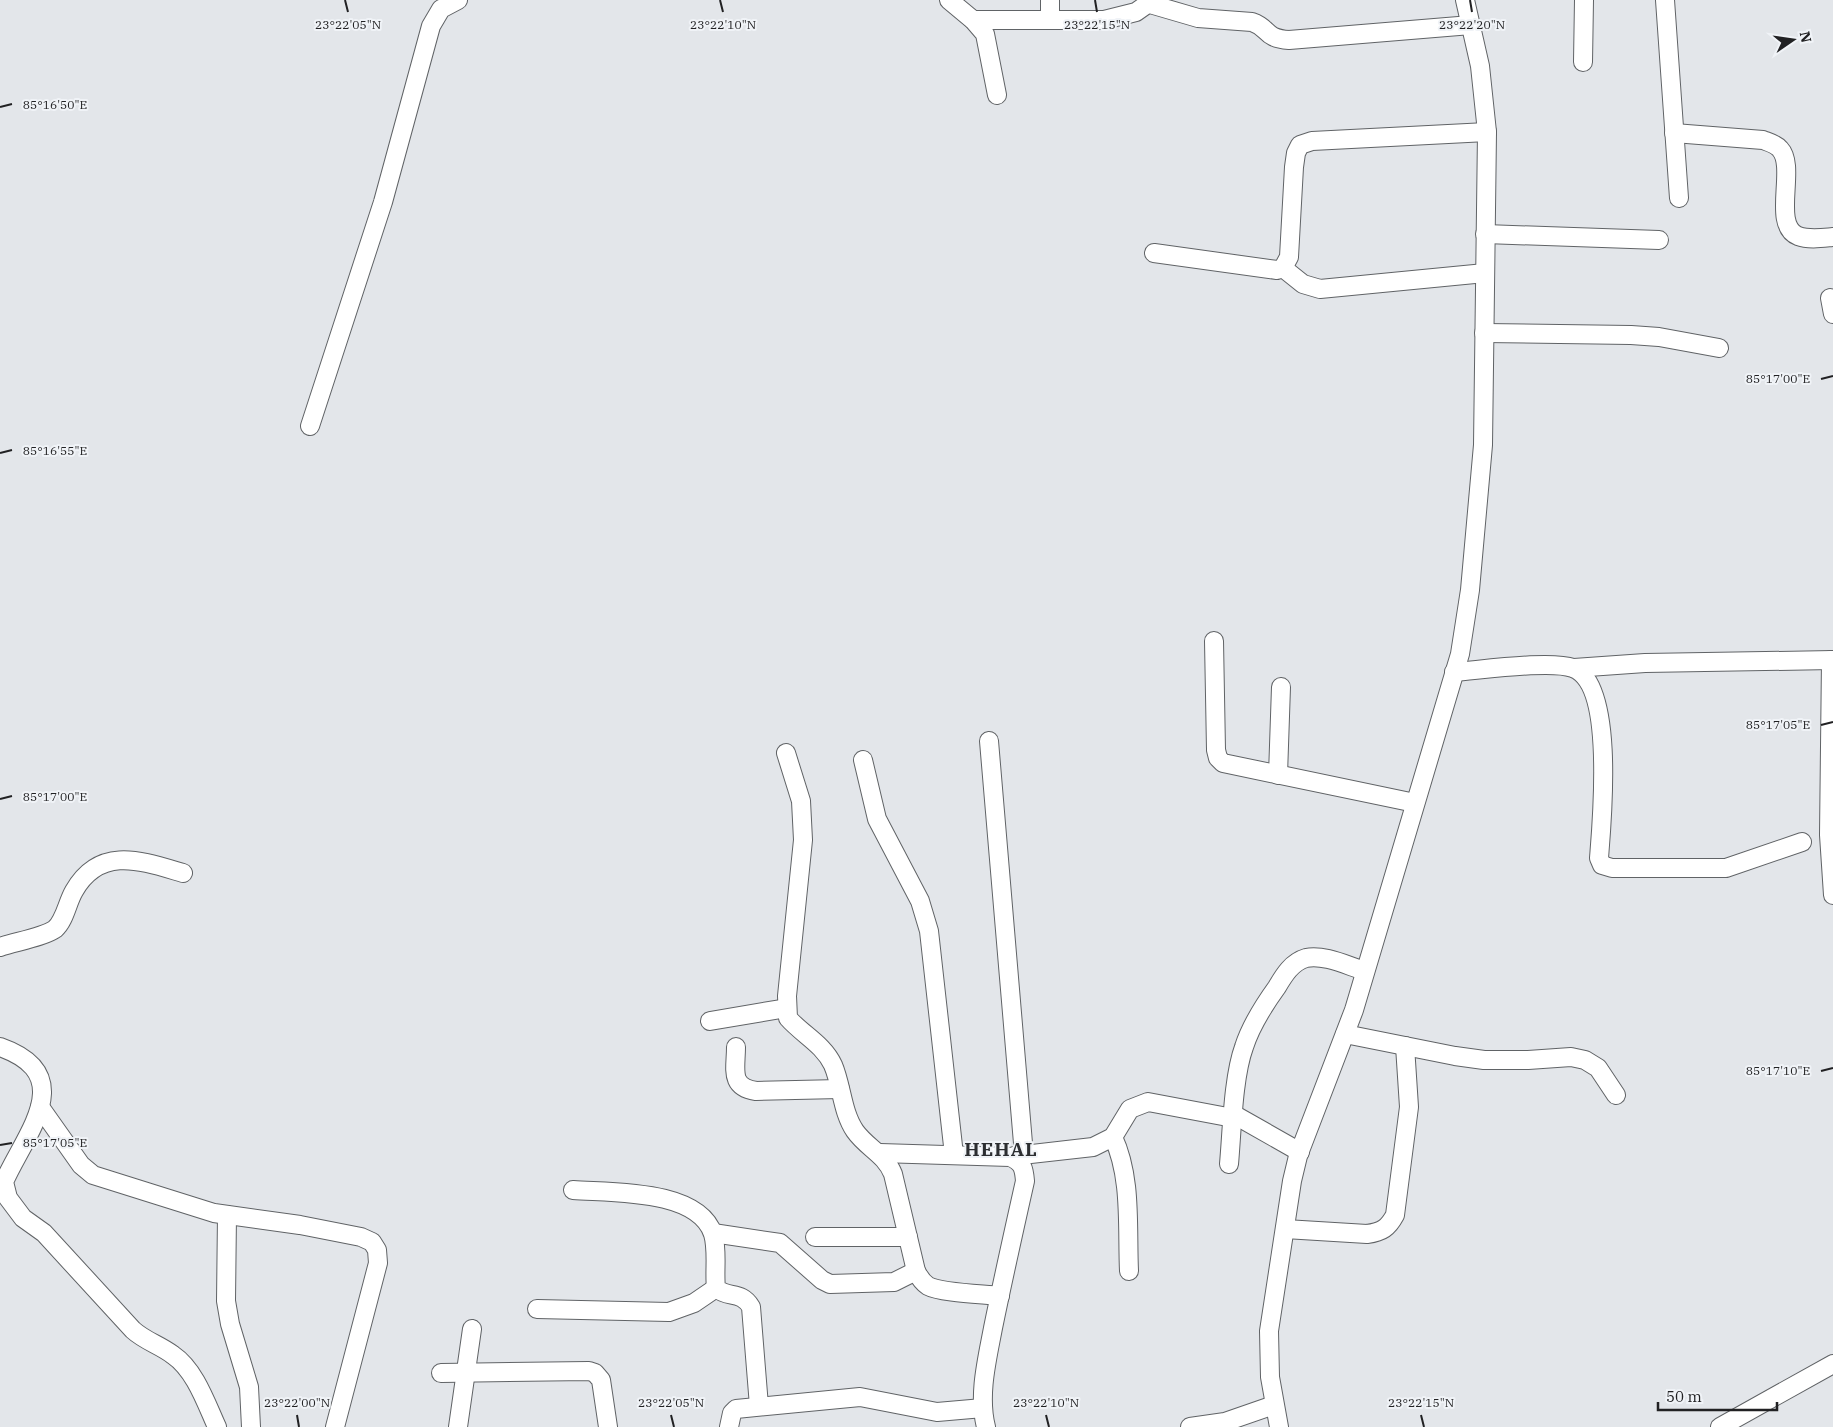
<svg xmlns="http://www.w3.org/2000/svg" width="1833" height="1427" viewBox="0 0 1833 1427" font-family="'IBM Plex Serif',serif">
	<rect width="100%" height="100%" fill="#e3e6ea"/>
	<g fill="none" stroke-linecap="round" stroke-linejoin="round">
		<defs>
			<g id="street">
				<path d="M949,0L973,20L985,34L997,95"/>
				<path d="M1665,0L1679,198"/>
				<path d="M1150,4L1198,18L1252,22C1270,28 1263,38 1289,40L1471,25"/>
				<path d="M973,20H1104L1136,12L1153,0"/>
				<path d="M1050,20V0"/>
				<path d="M1583,62L1584,0"/>
				<path d="M1674,133L1763,140C1768,142 1776,144 1780,149C1797,167 1771,225 1798,236C1809,240 1822,238 1833,237"/>
				<path d="M1485,234L1659,240"/>
				<path d="M1154,253L1277,270L1283,268L1289,257L1294,167L1296,153L1300,145L1312,141L1487,132"/>
				<path d="M1283,268L1303,284L1320,289L1485,273"/>
				<path d="M1830,298L1833,314"/>
				<path d="M1484,333L1631,335L1659,337L1719,348"/>
				<path d="M310,426L383,202L431,26L441,9L458,0"/>
				<path d="M1214,641L1216,750L1218,758L1223,763L1415,803"/>
				<path d="M1831,660L1829,835L1833,895"/>
				<path d="M1574,668L1645,663L1833,660"/>
				<path d="M1454,672C1481,670 1551,660 1573,668C1615,684 1602,820 1599,858L1602,865L1612,868H1726L1802,842"/>
				<path d="M989,741L1024,1155"/>
				<path d="M786,753L801,801L803,840L787,996L788,1018C803,1035 823,1044 833,1065C842,1086 842,1112 855,1131C867,1148 885,1154 893,1174L916,1271C919,1277 922,1282 928,1286C941,1293 983,1294 1000,1296"/>
				<path d="M863,760L877,819L920,901L929,931L954,1155"/>
				<path d="M1278,775L1281,687"/>
				<path d="M0,947C14,942 44,937 55,929C65,920 67,903 74,891C100,845 142,861 183,873"/>
				<path d="M710,1021L787,1008"/>
				<path d="M1345,1034L1455,1056L1484,1060H1528L1571,1057L1585,1060L1598,1068L1616,1095"/>
				<path d="M0,1047C80,1075 25,1134 4,1182L8,1198L23,1218L44,1233L133,1330C145,1341 160,1345 173,1355C195,1370 206,1403 217,1427"/>
				<path d="M736,1047C736,1069 729,1087 756,1091L840,1089"/>
				<path d="M40,1107L81,1165L93,1175L214,1213L300,1225L361,1237L372,1242L377,1250L378,1263L335,1427"/>
				<path d="M1233,1114L1300,1152"/>
				<path d="M1113,1137C1132,1177 1127,1227 1129,1271"/>
				<path d="M880,1153L1010,1157C1023,1162 1024,1169 1025,1181C1014,1230 1003,1279 993,1328C987,1360 978,1395 986,1427"/>
				<path d="M1014,1156L1093,1147L1113,1137L1130,1109L1148,1102L1233,1118"/>
				<path d="M1229,1164C1232,1131 1233,1077 1244,1047C1251,1025 1264,1005 1277,987C1284,975 1292,962 1306,958C1324,954 1348,966 1365,971"/>
				<path d="M573,1190C612,1193 698,1189 713,1234C718,1251 714,1271 716,1288C728,1299 741,1290 751,1307L759,1406"/>
				<path d="M227,1215L226,1301L230,1324L249,1387L251,1427"/>
				<path d="M1285,1229L1367,1234C1382,1232 1388,1228 1395,1215L1409,1107L1405,1046"/>
				<path d="M713,1233L780,1243L822,1280L830,1284L894,1282L916,1271"/>
				<path d="M815,1237H908"/>
				<path d="M537,1309L669,1312L694,1303L716,1288"/>
				<path d="M441,1373L589,1371L595,1373L601,1380L608,1427"/>
				<path d="M458,1427L472,1329"/>
				<path d="M729,1427L732,1413L736,1409L860,1397L937,1412L983,1408"/>
				<path d="M1190,1427L1225,1422L1274,1405"/>
				<path d="M1279,1427L1270,1377L1269,1331L1292,1181L1298,1156L1354,1010L1460,654L1470,590L1483,445L1487,132L1480,66L1465,0"/>
				<path d="M1720,1427L1833,1364"/>
			</g>
		</defs>
		<use href="#street" stroke="#606366" stroke-width="20"/>
		<use href="#street" stroke="#fff" stroke-width="18"/>
	</g>
	<path fill="none" stroke="#212123" stroke-width="2" d="M345,0L348,12M720,0L723,12M1095,0L1097,12M1470,0L1472,12M0,107L12,104M1821,379L1833,376M0,453L12,450M1821,725L1833,722M0,799L12,796M1821,1071L1833,1068M0,1145L12,1143M297,1415L299,1427M671,1415L674,1427M1046,1415L1049,1427M1421,1415L1424,1427"/>
	<g text-anchor="middle" dominant-baseline="central" stroke-width="4" stroke-linejoin="round" paint-order="stroke">
		<g font-size="19" font-weight="bold" letter-spacing="1" fill="#2c2e31" stroke="#f0f3f7">
			<text x="1001" y="1149">HEHAL</text>
		</g>
	</g>
	<g font-size="12" text-anchor="middle" fill="#212123" stroke="#f0f3f7" stroke-width="4" stroke-linejoin="round" paint-order="stroke">
		<text x="348" y="29">23°22'05"N</text>
		<text x="723" y="29">23°22'10"N</text>
		<text x="1097" y="29">23°22'15"N</text>
		<text x="1472" y="29">23°22'20"N</text>
		<text x="55" y="109">85°16'50"E</text>
		<text x="1778" y="383">85°17'00"E</text>
		<text x="55" y="455">85°16'55"E</text>
		<text x="1778" y="729">85°17'05"E</text>
		<text x="55" y="801">85°17'00"E</text>
		<text x="1778" y="1075">85°17'10"E</text>
		<text x="55" y="1147">85°17'05"E</text>
		<text x="297" y="1407">23°22'00"N</text>
		<text x="671" y="1407">23°22'05"N</text>
		<text x="1046" y="1407">23°22'10"N</text>
		<text x="1421" y="1407">23°22'15"N</text>
	</g>
	<g transform="translate(1793 40) rotate(77)" stroke="#f0f3f7" stroke-width="4" paint-order="stroke">
	<path d="M0-4L9 19L0 12L-9 19Z" fill="#212123"/>
	<text y="-8" font-size="14" font-weight="bold" text-anchor="middle" fill="#212123">N</text>
	</g>
	<path d="M1658 1402v8h119v-8" fill="none" stroke="#212123" stroke-width="2.5"/>
	<text x="1666" y="1402" font-size="15" fill="#212123" stroke="#f0f3f7" stroke-width="4" paint-order="stroke">50 m</text>
</svg>
